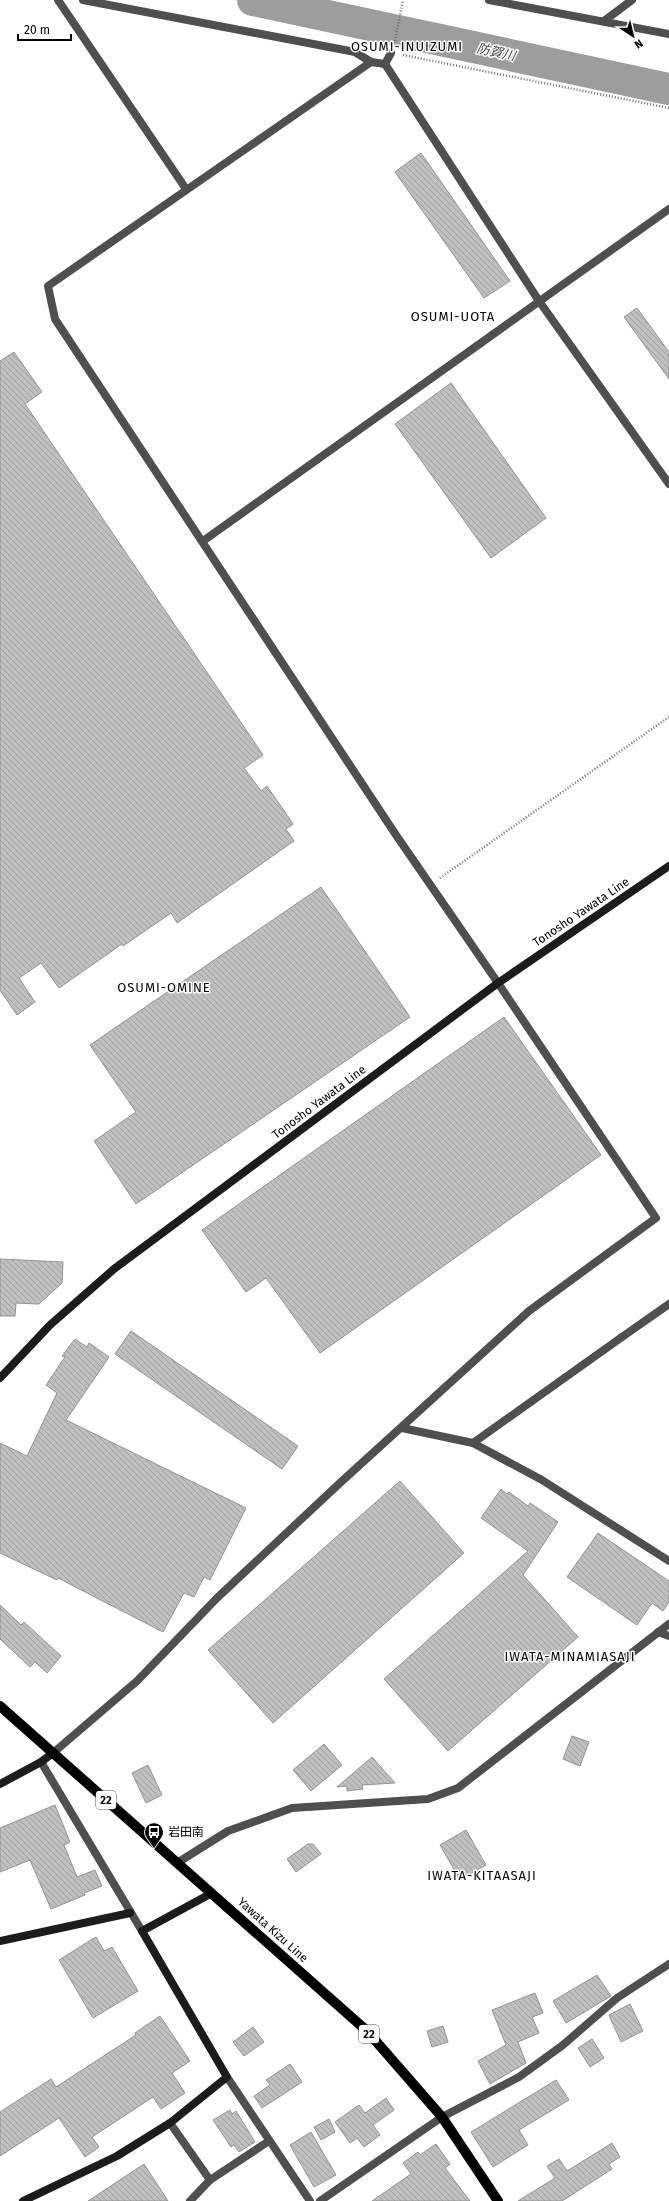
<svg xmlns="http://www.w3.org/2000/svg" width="669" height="2201" viewBox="0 0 669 2201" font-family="'Fira Sans','Noto Sans JP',sans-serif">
	<defs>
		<pattern id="building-back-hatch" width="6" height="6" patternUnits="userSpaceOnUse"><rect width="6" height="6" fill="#bfbfbf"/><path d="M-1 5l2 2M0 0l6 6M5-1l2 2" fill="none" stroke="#a2a2a2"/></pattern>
	</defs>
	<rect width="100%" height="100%" fill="#fff"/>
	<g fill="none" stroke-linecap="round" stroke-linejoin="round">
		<path stroke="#9d9d9d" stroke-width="32" d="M253,0L669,89"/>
	</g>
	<g fill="url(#building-back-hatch)" stroke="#939393">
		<path d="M421,153L510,281L484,298L395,172Z"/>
		<path d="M637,308L669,352V379L624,317Z"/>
		<path d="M14,352L42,392L25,404L263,755L244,768L261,791L267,786L293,824L286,829L294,841L177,923L171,913L123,946L122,944L59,988L41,963L19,978L35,1002L17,1015L0,990V361Z"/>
		<path d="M451,383L546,518L491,558L395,424Z"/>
		<path d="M321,887L410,1017L136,1204L94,1141L136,1112L90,1045Z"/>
		<path d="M504,1017L601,1155L320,1353L266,1278L246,1292L202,1230Z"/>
		<path d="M0,1259L63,1262L62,1283L39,1304L16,1303L15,1316H0Z"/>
		<path d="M131,1331L298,1446L282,1469L115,1354Z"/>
		<path d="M75,1339L87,1347L89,1343L109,1357L66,1420L246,1508L210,1580L204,1577L194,1597L184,1593L163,1632L58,1578L57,1580L0,1553V1443L27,1456L57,1393L46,1385L65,1357L62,1356Z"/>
		<path d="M400,1481L464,1553L273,1723L208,1650Z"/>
		<path d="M501,1489L507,1494L509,1492L528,1506L530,1503L558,1522L523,1575L578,1637L448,1751L384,1679L528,1551L481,1518Z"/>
		<path d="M598,1533L669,1581V1602L663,1611L652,1603L637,1625L567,1577Z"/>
		<path d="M0,1605L21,1625L24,1622L61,1656L47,1673L35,1662L30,1667L0,1639Z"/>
		<path d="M572,1736L589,1742L580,1766L563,1759Z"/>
		<path d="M324,1744L342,1765L311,1791L293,1770Z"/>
		<path d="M372,1757L395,1783L362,1785L363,1789L347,1791V1786L337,1787Z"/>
		<path d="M148,1765L162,1795L146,1803L132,1773Z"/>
		<path d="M55,1805L70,1842L64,1845L77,1877L95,1870L102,1886L84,1893L85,1895L51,1909L30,1860L0,1872V1828Z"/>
		<path d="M466,1830L486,1865L460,1880L440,1845Z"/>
		<path d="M308,1844H313L321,1854L296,1872L287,1859Z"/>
		<path d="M96,1937L104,1951L112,1947L138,1991L93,2018L59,1960Z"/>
		<path d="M597,1975L611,1996L566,2023L553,2001Z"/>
		<path d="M535,1993L543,2013L532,2017L539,2033L518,2042L526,2063L490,2084L478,2061L506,2045L492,2010Z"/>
		<path d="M630,2004L643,2031L621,2042L609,2015Z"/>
		<path d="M160,2016L190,2061L172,2073L185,2093L161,2109L153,2097L92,2137L99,2147L85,2157L59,2118L0,2156V2112L51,2079L56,2087L136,2035L135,2033Z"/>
		<path d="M443,2026L448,2042L432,2047L427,2031Z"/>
		<path d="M253,2027L264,2042L244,2056L233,2042Z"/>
		<path d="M592,2039L604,2058L590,2067L578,2048Z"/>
		<path d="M290,2064L302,2082L262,2108L254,2096L270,2085L266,2080Z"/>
		<path d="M556,2080L569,2100L519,2130L528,2145L493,2167L471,2132Z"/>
		<path d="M386,2098L394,2110L373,2125L380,2135L364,2147L357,2138L350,2143L335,2122L359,2105L365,2113Z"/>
		<path d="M230,2110L232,2114L236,2111L255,2142L239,2152L234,2145L231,2147L213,2120Z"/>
		<path d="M329,2119L335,2132L321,2140L314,2127Z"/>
		<path d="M311,2132L336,2175L314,2187L290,2145Z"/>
		<path d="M612,2143L620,2157L609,2164L612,2169L562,2201H518L555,2178L547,2166L559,2159L567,2171Z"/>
		<path d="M436,2144L450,2164L445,2168L470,2201H372L411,2174L403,2163L418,2152L420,2155Z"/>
		<path d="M144,2164L168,2201H88Z"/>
	</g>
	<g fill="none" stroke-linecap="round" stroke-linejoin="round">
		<g stroke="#717171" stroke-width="2.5" stroke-dasharray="1 2" stroke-linecap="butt">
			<path d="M395,41L403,0"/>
			<path d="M403,55L669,108"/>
			<path d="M440,878L669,717"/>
		</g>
		<g stroke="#4f4f4f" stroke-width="8">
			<path d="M622,1337L669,1304"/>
			<path d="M658,1632L669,1636"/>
		</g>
		<g stroke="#4f4f4f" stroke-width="8">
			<path d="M58,0L186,189"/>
			<path d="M83,0L355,52L371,62L385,64"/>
			<path d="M489,0L669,34"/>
			<path d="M604,21L632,0"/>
			<path d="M391,53L385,64L539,301L669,484"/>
			<path d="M203,541L669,209"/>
			<path d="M402,1428L473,1443L542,1480L669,1561"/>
			<path d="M473,1443L622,1337"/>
			<path d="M53,1753L137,1681L217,1598L341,1482L529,1311L656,1218L498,983L396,835L55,319L48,286L371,62"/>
			<path d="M41,1762L142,1931"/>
			<path d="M177,1863L228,1831L292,1808L428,1799L458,1788L669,1624"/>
			<path d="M227,2077L310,2201"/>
			<path d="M170,2123L210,2180"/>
			<path d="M190,2201L210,2180L269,2141"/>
			<path d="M320,2201L442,2117L519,2077L563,2045L617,1998L669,1964"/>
		</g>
		<g stroke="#1c1c1c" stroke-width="8">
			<path d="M0,1378L50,1325L114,1269L498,983L669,866"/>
			<path d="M0,1784L41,1762L53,1753"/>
			<path d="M0,1941L130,1913"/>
			<path d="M23,2201L117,2156L170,2123L227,2077L142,1931L212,1893"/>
		</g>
		<path stroke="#000" stroke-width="10" d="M0,1706L367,2031L442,2117L498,2201"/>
	</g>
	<defs>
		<symbol id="bus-pin" viewBox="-11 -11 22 30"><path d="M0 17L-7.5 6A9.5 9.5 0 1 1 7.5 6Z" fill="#000" stroke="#fff"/><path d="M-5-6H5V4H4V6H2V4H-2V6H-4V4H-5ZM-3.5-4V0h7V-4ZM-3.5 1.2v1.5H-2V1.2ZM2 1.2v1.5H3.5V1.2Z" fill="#fff"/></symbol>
	</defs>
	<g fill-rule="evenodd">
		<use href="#bus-pin" x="143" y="1821" width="22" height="30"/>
	</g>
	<g text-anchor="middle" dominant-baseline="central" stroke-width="3" stroke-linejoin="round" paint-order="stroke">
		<g fill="#fff" stroke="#4c4c4c" stroke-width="1">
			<rect x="96" y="1791" width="20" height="18" rx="3"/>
			<rect x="359" y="2025" width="20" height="18" rx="3"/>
		</g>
		<g font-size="11" font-weight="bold" fill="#000">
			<text x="106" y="1800">22</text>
			<text x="369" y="2034">22</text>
		</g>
		<g font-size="12" fill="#000" stroke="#fff">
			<text transform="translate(581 912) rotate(-34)">Tonosho Yawata Line</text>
			<text transform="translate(319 1102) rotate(-37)">Tonosho Yawata Line</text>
			<text transform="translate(273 1930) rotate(42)">Yawata Kizu Line</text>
		</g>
		<g font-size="12" fill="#000" stroke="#fff" text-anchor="start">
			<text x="168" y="1832">岩田南</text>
		</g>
		<g font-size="13" letter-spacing="1" fill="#000" stroke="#fff">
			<text x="407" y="46">OSUMI-INUIZUMI</text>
			<text x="453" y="316">OSUMI-UOTA</text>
			<text x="164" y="987">OSUMI-OMINE</text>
			<text x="570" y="1656">IWATA-MINAMIASAJI</text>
			<text x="482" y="1875">IWATA-KITAASAJI</text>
		</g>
		<g font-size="13" font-style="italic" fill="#3e3e3e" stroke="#fff">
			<text transform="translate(496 52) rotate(12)">防賀川</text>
		</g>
	</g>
	<g transform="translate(633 36) rotate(145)" stroke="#ffffff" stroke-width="3" paint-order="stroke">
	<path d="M0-3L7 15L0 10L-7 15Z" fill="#000000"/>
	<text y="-6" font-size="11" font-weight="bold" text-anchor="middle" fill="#000000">N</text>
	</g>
	<path d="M18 34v6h53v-6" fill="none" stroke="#000000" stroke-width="2"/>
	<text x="24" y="34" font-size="12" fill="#000000" stroke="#ffffff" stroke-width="3" paint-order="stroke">20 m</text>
</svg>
